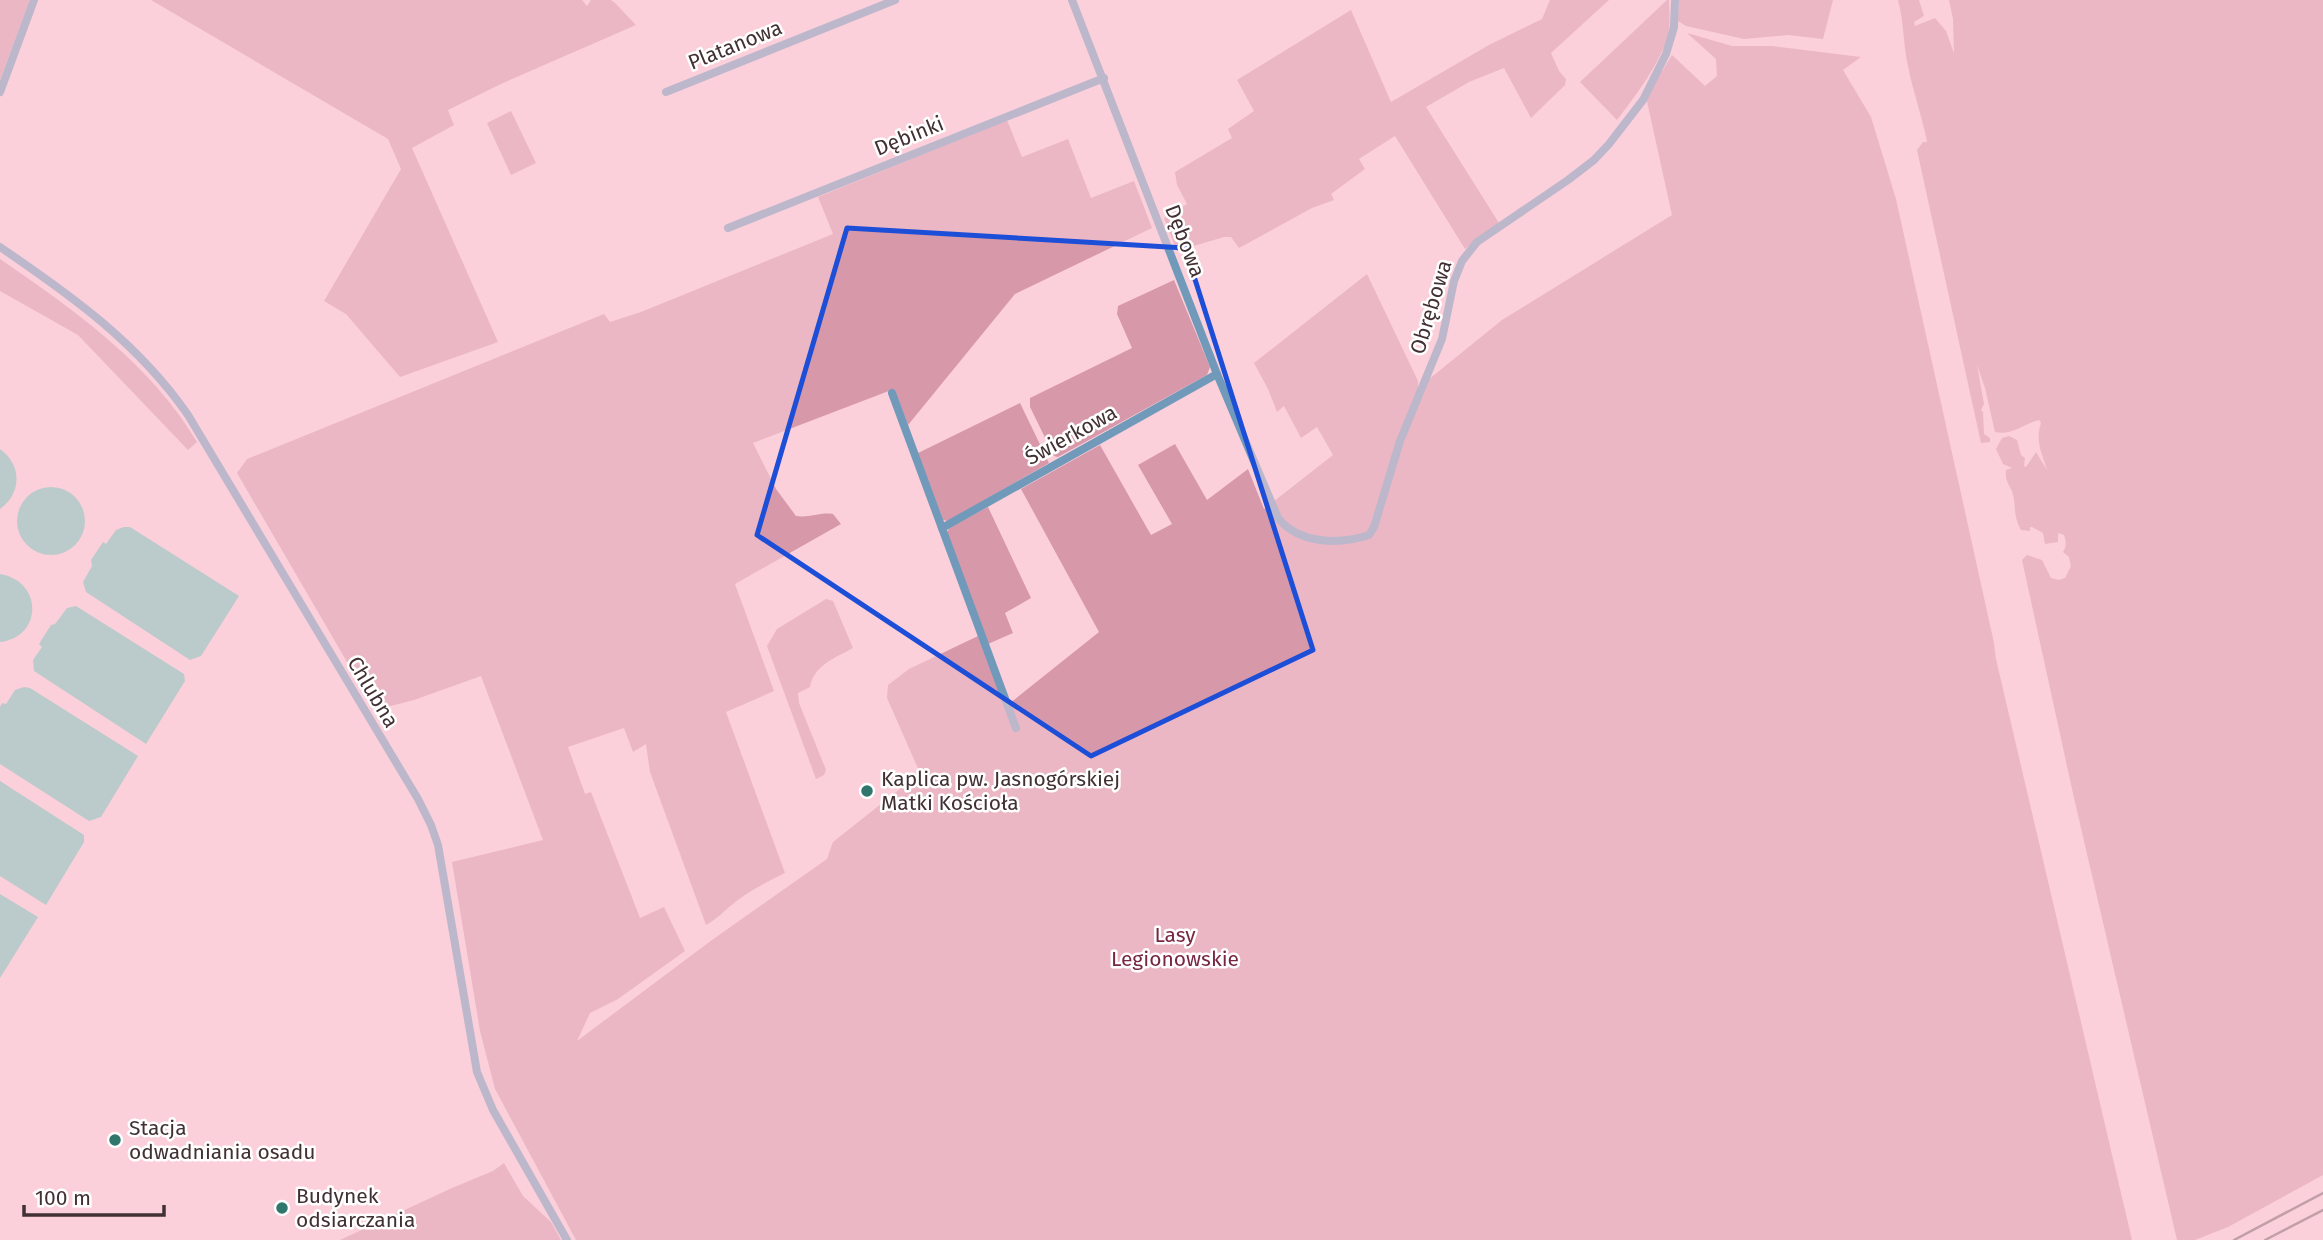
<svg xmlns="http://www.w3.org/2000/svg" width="2323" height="1240" viewBox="0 0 2323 1240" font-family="'Fira Sans',sans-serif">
	<rect width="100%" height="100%" fill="#fcd0db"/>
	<g fill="#d799a9">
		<path d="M0,0H30L0,80Z"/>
		<path d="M151,0H582L587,6L591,0H611L615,3L636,25L503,83L448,110L454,125L412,148L498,342L400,377L346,314L324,301L401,169L388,139Z"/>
		<path d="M1550,0H1609L1551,53L1559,71L1566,79L1565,85L1531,118L1504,68L1469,82L1426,107L1499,223L1465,249L1395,136L1359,159L1365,169L1331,194L1334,200L1312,208L1239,248L1231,237H1224L1177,251L1164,218L1187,204L1177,185L1175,172L1232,138L1228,129L1254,111L1237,80L1351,10L1391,102L1489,45L1542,19Z"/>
		<path d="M1667,0H1669C1669,11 1671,23 1668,34C1662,61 1634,98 1617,120L1580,82Z"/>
		<path d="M1679,0H1833L1823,39L1788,35L1744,39L1686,26L1678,21Z"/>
		<path d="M1898,0H1919L1924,16L1914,22L1915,26L1935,18L1946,31L1954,53L1953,19L1949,0H2323V1175L2228,1227L2195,1240H2177L2074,798L2022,560L2027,555L2042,560L2051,578L2059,580L2065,578L2071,566L2069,557L2063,552C2067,546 2066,541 2064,535L2058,533V542L2045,544L2043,533L2032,527H2030V531L2021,530C2012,514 2017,505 2012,491C2008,483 2005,480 2006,470L2012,468L2003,464L1996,449L2002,438L2009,436L2017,440L2021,455L2025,458L2024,466L2026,467L2036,452L2047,470C2042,453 2035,442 2041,423L2039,420C2023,424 2012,436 1995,432L1985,388L1977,365L1984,404L1981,410L1983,412L1984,434L1990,438V442L1981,443L1917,150L1923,142H1927C1922,116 1913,92 1908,66C1903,44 1904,22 1898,0Z"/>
		<path d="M1687,33L1732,46H1772L1861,57L1843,70L1871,117L1896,199L1994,643L1996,659L2132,1240H576L495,1089L480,1031L452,862L543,840L481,676L414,700L375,710L237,473L247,459L604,314L610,322L641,312L833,234L818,197L1007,120L1022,157L1068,139L1091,198L1134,181L1152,228L1015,294L908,425L894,389L753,443L776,489L796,516C810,518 820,512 833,514L841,524L735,584L774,691L726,712L785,873C765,883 745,893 728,908C720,915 715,920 706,925L650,772L646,744L633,752L624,728L568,747L585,794L591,792L640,918L664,907L685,951L618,999L590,1013L577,1041L712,940L827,859L833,842L920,773L887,698L888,685L909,669L978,636L1005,707L1099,632L1021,489L1100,445L1151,535L1172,524L1138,465L1175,444L1207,500L1248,469L1264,509L1333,455L1317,427L1301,438L1284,406L1277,412L1268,389L1254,363L1367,274L1418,381V388L1502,320L1672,215L1646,97L1672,55L1705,86L1717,76L1716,59Z"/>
		<path d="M511,111L536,163L511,175L487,123Z"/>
		<path d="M0,259C73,309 151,364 197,442L188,450L78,335L0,291Z"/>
		<path d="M1174,280L1210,367L1207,375L1058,457L1054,456L1030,407V398L1132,348L1117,314L1118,306Z"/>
		<path d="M1020,403L1049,463L948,521L943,520L918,453Z"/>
		<path d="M988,507L1031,598L1005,613L1013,633L988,644L947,533L949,528Z"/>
		<path d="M826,599L833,601L853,648C835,658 814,665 810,687L798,693L799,703L826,770L824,775L816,779L767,646L777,629Z"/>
		<path d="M504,1163L523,1196L551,1222L561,1240H340L452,1188L493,1171Z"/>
	</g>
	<g fill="#6ec4b6">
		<path d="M0,449C22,465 22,493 0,509Z"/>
		<circle cx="51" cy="521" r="34"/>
		<path d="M124,527H130L239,596L201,656L190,660L86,592L83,582L92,566L91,560L103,542L106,544L116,530Z"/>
		<path d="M0,574C43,581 43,637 0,642Z"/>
		<path d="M76,606L184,674L185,681L146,744L34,671L33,660L42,647L39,644L51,625L55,624L67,608Z"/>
		<path d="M24,687L30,688L138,756L101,817L89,821L0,764V707L2,703L6,704L15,690Z"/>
		<path d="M0,781L84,835V842L46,905L0,876Z"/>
		<path d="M0,894L38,917L0,978Z"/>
	</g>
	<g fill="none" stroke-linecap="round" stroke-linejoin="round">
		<g stroke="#719aba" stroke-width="8">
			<path d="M1072,0L1217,374L1278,518C1299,544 1339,545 1369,535L1374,527L1400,441L1442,339L1454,281L1462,261L1477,242L1568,180L1594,160L1609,144L1643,100L1666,54L1674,27L1675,0"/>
			<path d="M0,92L34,0"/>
			<path d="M666,92L895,0"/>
			<path d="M728,228L1104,78"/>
			<path d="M0,247C72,296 138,343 188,415L418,799L431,825L438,845L477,1072L493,1110L567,1240"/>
			<path d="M892,393L1016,728"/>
			<path d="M942,528L1217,374"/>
		</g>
		<g stroke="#7d636a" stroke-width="2.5">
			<path d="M2234,1240L2323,1193"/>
			<path d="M2265,1240L2323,1210"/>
		</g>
	</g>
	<path d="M0 0H2323V1240H0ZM847,228L1185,248L1313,650L1091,756L757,535Z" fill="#fcd0db" fill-opacity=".55" fill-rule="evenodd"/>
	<path fill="none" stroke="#1d4ed8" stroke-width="5" stroke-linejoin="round" d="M847,228L1185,248L1313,650L1091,756L757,535Z"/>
	<g fill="#30766c" stroke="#fff" stroke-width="2.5">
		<circle cx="867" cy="791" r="7"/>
		<circle cx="115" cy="1140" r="7"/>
		<circle cx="282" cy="1208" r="7"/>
	</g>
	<g text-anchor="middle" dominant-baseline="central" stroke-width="5" stroke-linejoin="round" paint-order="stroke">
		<g font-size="21" fill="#413034" stroke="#fff">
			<text transform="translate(735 45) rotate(-22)">Platanowa</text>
			<text transform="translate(909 136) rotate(-22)">Dębinki</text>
			<text transform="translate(1185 241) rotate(69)">Dębowa</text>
			<text transform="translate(1431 307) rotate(-73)">Obrębowa</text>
			<text transform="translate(1071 435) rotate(-29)">Świerkowa</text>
			<text transform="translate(373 692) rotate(59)">Chlubna</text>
		</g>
		<g font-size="21" fill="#413034" stroke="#fff" text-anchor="start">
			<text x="881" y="779">Kaplica pw. Jasnogórskiej<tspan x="881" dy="24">Matki Kościoła</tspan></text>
			<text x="129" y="1128">Stacja<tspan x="129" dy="24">odwadniania osadu</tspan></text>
			<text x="296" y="1196">Budynek<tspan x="296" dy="24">odsiarczania</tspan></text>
		</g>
		<g font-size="21" fill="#782743" stroke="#fff">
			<text x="1175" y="935">Lasy<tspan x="1175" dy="24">Legionowskie</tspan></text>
		</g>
	</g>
	<path d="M24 1205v10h140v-10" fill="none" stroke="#413034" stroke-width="3.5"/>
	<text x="35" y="1205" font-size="21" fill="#413034" stroke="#ffffff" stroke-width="5" paint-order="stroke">100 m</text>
</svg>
